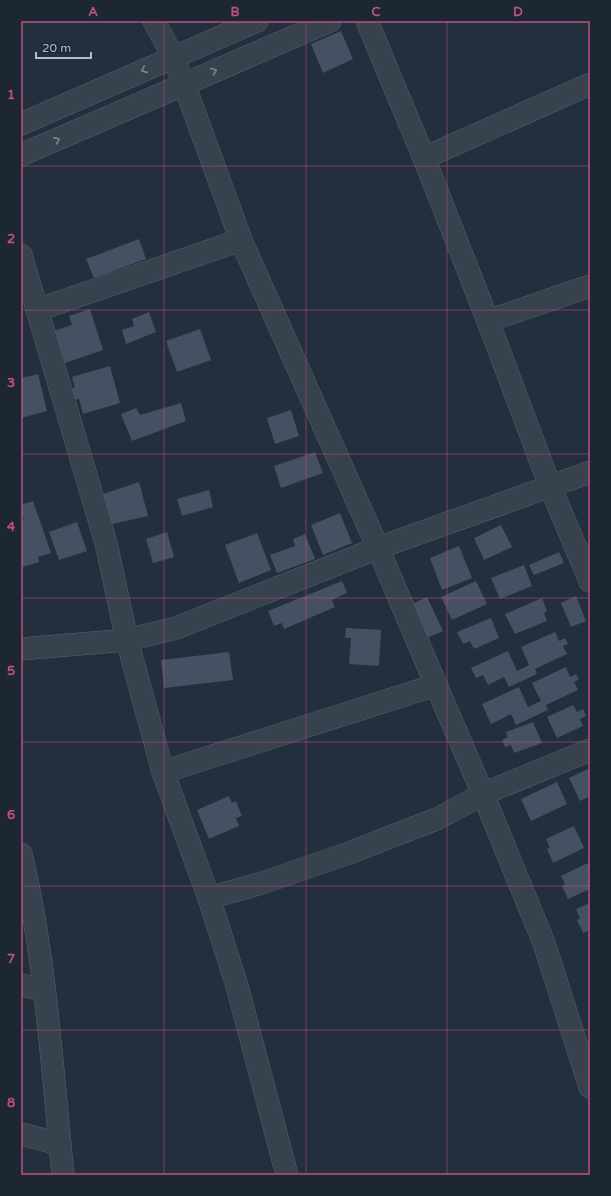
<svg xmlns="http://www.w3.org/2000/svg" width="611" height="1196" viewBox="0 0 611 1196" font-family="'Varela Round',sans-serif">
	<rect width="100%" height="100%" fill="#242f3e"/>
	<g fill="#455162">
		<path d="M341,31L353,59L323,73L311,44Z"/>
		<path d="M139,239L146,259L94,278L86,259Z"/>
		<path d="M90,309L103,350L65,363L54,331L72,325L69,316Z"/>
		<path d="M149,312L156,332L126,344L122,330L134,326L132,319Z"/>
		<path d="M200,329L211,360L177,372L166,341Z"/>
		<path d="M110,366L120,403L83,414L79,399L74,400L71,389L75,388L72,377Z"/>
		<path d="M38,374L47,411L21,418V378Z"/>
		<path d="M181,403L186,421L132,441L121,414L136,408L140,415Z"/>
		<path d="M291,410L299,436L275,444L267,418Z"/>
		<path d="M315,452L323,473L281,488L274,466Z"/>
		<path d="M139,482L148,516L112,524L103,494Z"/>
		<path d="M209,490L213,507L182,516L177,499Z"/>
		<path d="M33,501L51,553L38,557L39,562L23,567L21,560V521L24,520L21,510V505Z"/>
		<path d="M340,513L352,543L323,555L311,525Z"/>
		<path d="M77,522L87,551L59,560L49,532Z"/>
		<path d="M501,525L512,547L484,560L474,538Z"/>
		<path d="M167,532L174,557L153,563L146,539Z"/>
		<path d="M257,533L271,570L239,583L225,545Z"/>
		<path d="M305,534L315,559L277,573L270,555L295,546L293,539Z"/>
		<path d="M459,546L472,578L442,590L430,558Z"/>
		<path d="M559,552L564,563L534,575L529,565Z"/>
		<path d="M524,565L532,586L500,599L491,578Z"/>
		<path d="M342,581L347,593L332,600L335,607L284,629L282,623L274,626L268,611Z"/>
		<path d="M476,581L487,604L452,620L441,597Z"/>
		<path d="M576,596L586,621L571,627L561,603Z"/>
		<path d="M427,597L443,631L427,638L412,604Z"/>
		<path d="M542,598L547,611L544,613L547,621L515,634L505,614Z"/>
		<path d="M491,618L499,638L474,649L470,641L463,644L457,632Z"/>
		<path d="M346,628L381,630L379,666L349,664L351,638H345Z"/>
		<path d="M555,632L559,641L565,638L568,644L563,646L567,654L535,669L537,674L509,687L504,677L488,685L483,675L476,678L471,668L508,651L517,671L529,665L521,647Z"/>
		<path d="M229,652L233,680L164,688L161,660Z"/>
		<path d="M566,667L570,677L576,674L579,679L574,682L578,690L546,705L548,710L516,725L511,714L491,724L482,704L519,687L528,707L541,701L532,683Z"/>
		<path d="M573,705L577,712L583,709L586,716L580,719L583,726L557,738L547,717Z"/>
		<path d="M533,722L542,743L514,753L511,745L505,747L502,740L508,737L506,732Z"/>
		<path d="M590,768V796L580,801L569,778Z"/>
		<path d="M557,782L567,804L531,821L521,799Z"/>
		<path d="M229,796L232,803L236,801L242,816L236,818L239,826L209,839L197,810Z"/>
		<path d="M574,826L584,848L553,863L547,849L550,848L546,839Z"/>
		<path d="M588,863L590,866V889L568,899L562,886L565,884L561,876Z"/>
		<path d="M590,903V930L583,933L577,920L580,918L576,909Z"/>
	</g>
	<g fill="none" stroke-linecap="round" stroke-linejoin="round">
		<defs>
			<g id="minor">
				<path d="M154,21L173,57L184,84L241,240L378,548L436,685L483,794L544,943L590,1087"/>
				<path d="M367,21L424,158L488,321L550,486L590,581"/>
				<path d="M21,124L257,21"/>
				<path d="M21,155L330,21"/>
				<path d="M424,158L590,84"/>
				<path d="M21,255L106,543L127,640L163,772L209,898L237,986L287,1175"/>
				<path d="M37,310L241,240"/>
				<path d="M488,321L590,286"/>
				<path d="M21,649L127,640L176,628L378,548L590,472"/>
				<path d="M163,772L436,685"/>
				<path d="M21,854C46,959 52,1068 63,1175"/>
				<path d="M209,898L262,883L349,853L439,818L483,794L590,750"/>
				<path d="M21,985L44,990"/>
				<path d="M21,1134L60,1144"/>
			</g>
		</defs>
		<use href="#minor" stroke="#565f6c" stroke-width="23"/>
		<use href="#minor" stroke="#38414e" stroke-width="22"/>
	</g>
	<defs><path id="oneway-chevron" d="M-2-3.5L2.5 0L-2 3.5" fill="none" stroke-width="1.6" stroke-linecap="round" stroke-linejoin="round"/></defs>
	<g stroke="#7c8592">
		<use href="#oneway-chevron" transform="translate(144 70) rotate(156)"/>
		<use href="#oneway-chevron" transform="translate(214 71) rotate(-23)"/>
		<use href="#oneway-chevron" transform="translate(57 140) rotate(-24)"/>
	</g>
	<path fill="none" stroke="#bd5182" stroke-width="1" stroke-opacity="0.55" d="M164,21V1175M306,21V1175M447,21V1175M21,166H590M21,310H590M21,454H590M21,598H590M21,742H590M21,886H590M21,1030H590"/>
	<rect width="611" height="1196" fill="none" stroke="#1d2633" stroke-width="44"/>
	<path d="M36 52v6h55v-6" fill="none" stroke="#b4bcc9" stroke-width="2"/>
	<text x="42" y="52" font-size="12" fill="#b4bcc9" stroke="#1d2633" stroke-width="3" paint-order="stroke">20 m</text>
	<rect x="22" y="22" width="567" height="1152" fill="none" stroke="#bd5182" stroke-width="1.5"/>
	<g font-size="13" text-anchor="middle" font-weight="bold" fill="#bd5182">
		<text x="93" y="16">A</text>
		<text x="235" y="16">B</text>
		<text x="376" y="16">C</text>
		<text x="518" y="16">D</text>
		<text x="11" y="99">1</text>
		<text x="11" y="243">2</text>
		<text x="11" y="387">3</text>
		<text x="11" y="531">4</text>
		<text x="11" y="675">5</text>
		<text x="11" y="819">6</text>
		<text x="11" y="963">7</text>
		<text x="11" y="1107">8</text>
	</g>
</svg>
